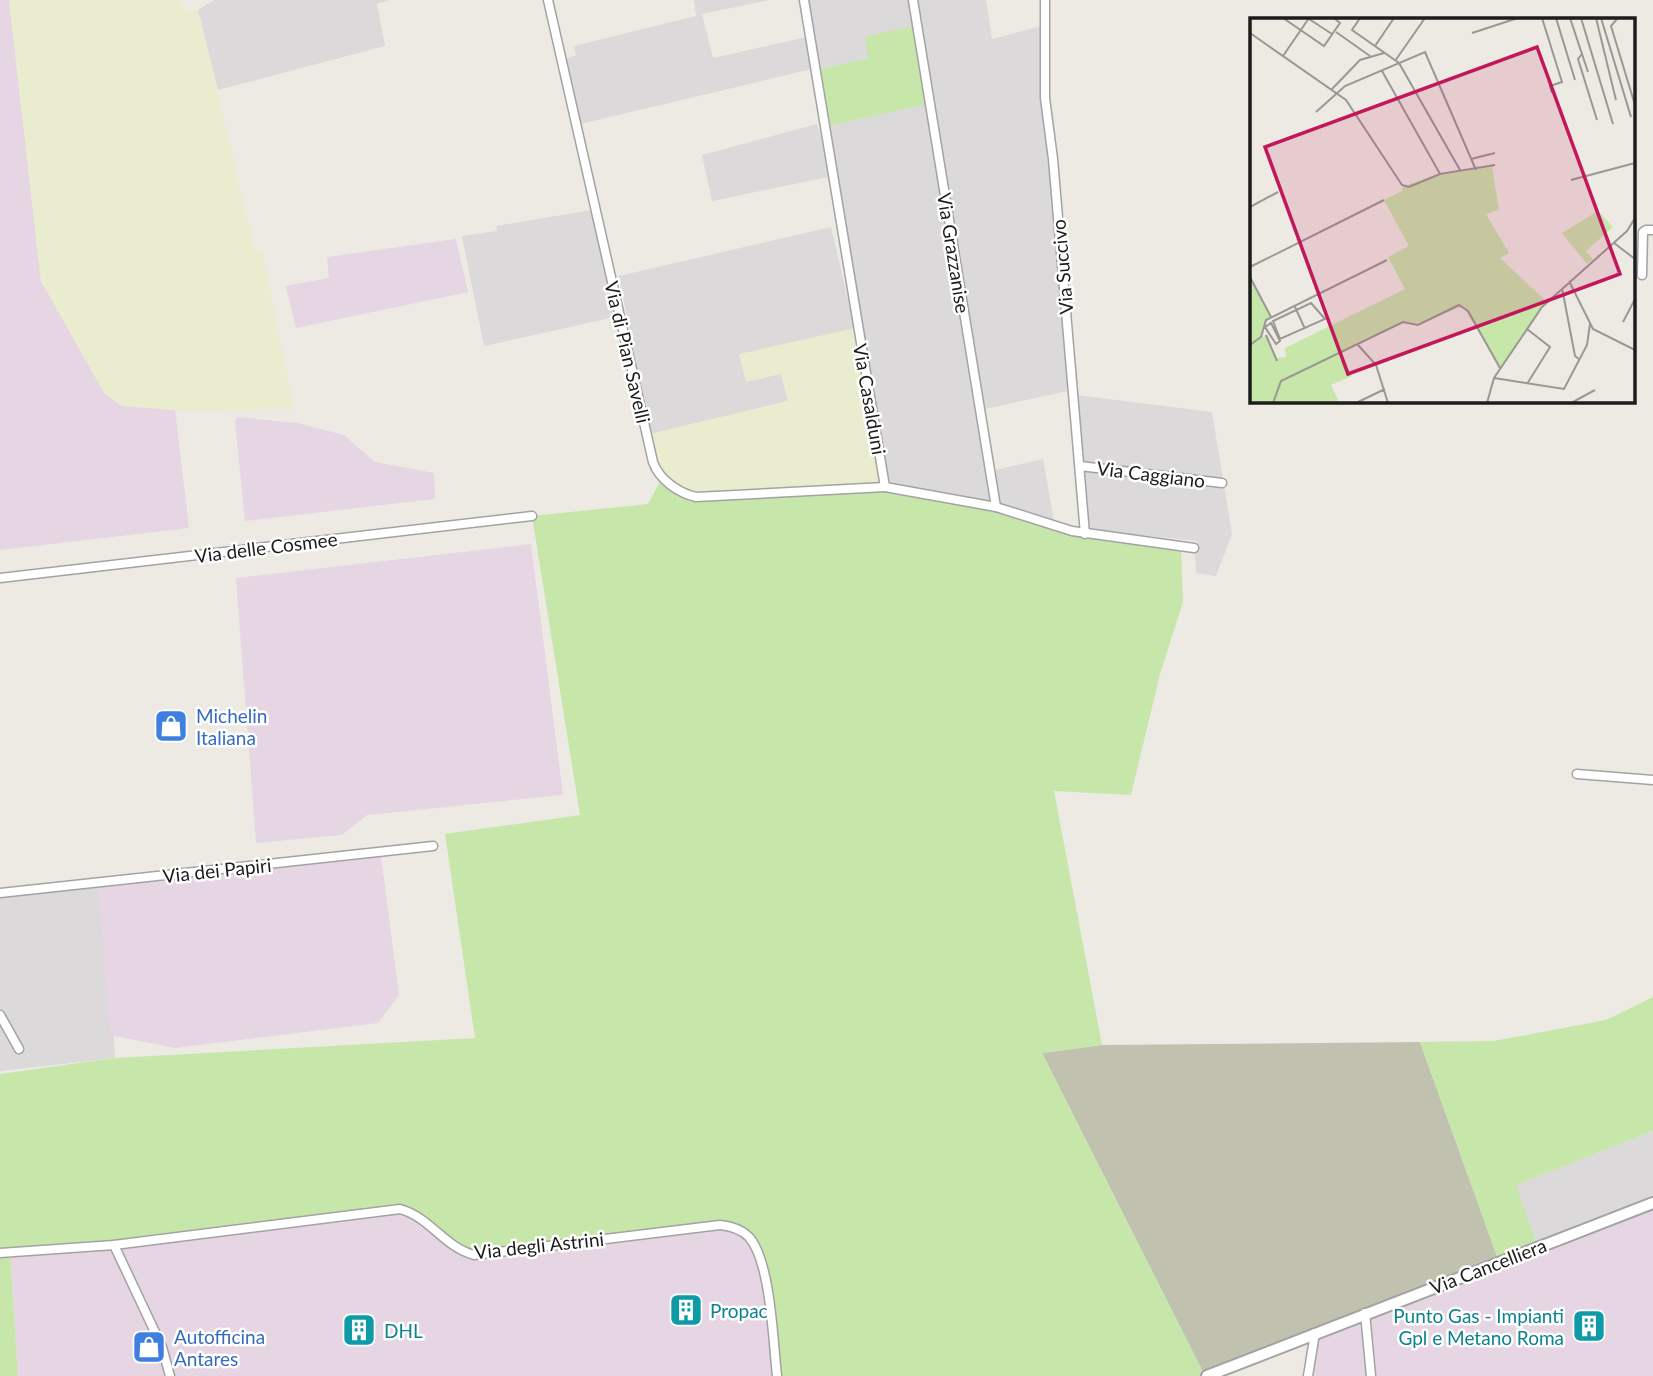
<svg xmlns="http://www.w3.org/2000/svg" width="1653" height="1376" viewBox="0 0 1653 1376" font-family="Lato,sans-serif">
	<rect width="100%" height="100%" fill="#edeae3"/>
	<g fill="#dbd9d9">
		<path d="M214,0H390L377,4L385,46L218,90L198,10Z"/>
		<path d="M694,0H770L702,14L713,58L807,37L812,69L580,124L566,59L576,55L574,46L696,16Z"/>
		<path d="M808,0H986L992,39L1042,26L1041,98L1057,245L1068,391L985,409L995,470L1043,459L1054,521L1004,506L898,485L889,481L829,126L926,104L869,58L820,69Z"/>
		<path d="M817,124L833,176L712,201L702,155Z"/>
		<path d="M592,210L616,310L615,313L610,318L484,346L462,236L497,231L496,226Z"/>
		<path d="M831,227L855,330L781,374L788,401L650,434L619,276Z"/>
		<path d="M1076,395L1212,412L1232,534L1216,576L1196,573L1195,553L1197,541L1090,530L1087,526Z"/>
		<path d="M103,882L115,1058L0,1071V893Z"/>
		<path d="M1653,1131V1203L1538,1247L1515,1185Z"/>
	</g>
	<g fill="#e6d5e3">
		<path d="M0,0H9L41,281L122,406L175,410L189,528L0,550Z"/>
		<path d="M456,239L468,292L296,328L286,286L329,278L327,257Z"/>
		<path d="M238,417L297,423L344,435L375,462L434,473L435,499L245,521L235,420Z"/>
		<path d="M531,544L563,795L367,815L342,835L256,843L236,578Z"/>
		<path d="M381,856L399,995L378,1023L175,1048L110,1035L98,885Z"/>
		<path d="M400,1209L720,1225L750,1238L762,1262L776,1376H18L10,1251Z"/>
		<path d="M1653,1209V1376H1376L1370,1317Z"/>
		<path d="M1362,1319L1367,1376H1312L1318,1336Z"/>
	</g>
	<path fill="#c1c1af" d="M1420,1042L1499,1262L1205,1376L1042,1053L1102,1045Z"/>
	<g fill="#e9ecce">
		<path d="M9,0H179L188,12L198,10L255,251L262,250L294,409L175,410L122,406L104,393L41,281Z"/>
		<path d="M855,328L880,477L874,486L697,494L689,492L657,467L650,434L788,401L781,374L746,382L739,354Z"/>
	</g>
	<g fill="#c7e6aa">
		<path d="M913,26L927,104L829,126L820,69L868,58L865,37Z"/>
		<path d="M662,478L688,495L885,487L996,507L1057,528L1181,546L1183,602L1160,674L1131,795L1054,791L1102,1045L1042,1053L1205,1376H777L762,1262L749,1237L720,1225L474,1255L399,1209L144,1240L10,1251L18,1376H0V1074L115,1058L475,1038L445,834L580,815L532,516L648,504Z"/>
		<path d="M1653,997V1131L1516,1185L1536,1242L1497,1257L1420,1042L1494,1041L1606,1020Z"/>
	</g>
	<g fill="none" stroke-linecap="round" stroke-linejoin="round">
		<defs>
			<g id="minor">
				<path d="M548,0L653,462C659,479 678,493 696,497L885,487"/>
				<path d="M804,0L885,487L996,507L1072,531L1194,548"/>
				<path d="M913,0L996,507"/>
				<path d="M1045,0V98L1053,159L1085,534"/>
				<path d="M1642,275L1643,232L1646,230H1653"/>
				<path d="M1080,466L1222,483"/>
				<path d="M0,578L532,516"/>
				<path d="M1577,774L1653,780"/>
				<path d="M0,893L433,846"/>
				<path d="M0,1015L19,1049"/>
				<path d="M114,1245L162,1347L170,1376"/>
				<path d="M0,1253L114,1245L400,1209C430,1217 444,1247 474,1255L720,1225C731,1226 741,1229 749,1237C771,1262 773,1342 777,1376"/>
				<path d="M1365,1313L1371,1376"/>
				<path d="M1308,1376L1315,1333"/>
			</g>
			<path id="tertiary" d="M1207,1376L1653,1203"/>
		</defs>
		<use href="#minor" stroke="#a3a3a3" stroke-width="11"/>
		<use href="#tertiary" stroke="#a3a3a3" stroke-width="14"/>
		<use href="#minor" stroke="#fff" stroke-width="8"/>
		<use href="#tertiary" stroke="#fff" stroke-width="10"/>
	</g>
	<defs>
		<symbol id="shop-square" viewBox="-11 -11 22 22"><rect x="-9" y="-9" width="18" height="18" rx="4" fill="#3f7fe0" stroke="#fff"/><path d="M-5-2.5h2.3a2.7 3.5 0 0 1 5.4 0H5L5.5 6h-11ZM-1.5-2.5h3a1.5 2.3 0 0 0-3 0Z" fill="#fff"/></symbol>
		<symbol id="building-square" viewBox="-11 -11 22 22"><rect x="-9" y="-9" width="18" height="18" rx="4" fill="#0f9aa8" stroke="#fff"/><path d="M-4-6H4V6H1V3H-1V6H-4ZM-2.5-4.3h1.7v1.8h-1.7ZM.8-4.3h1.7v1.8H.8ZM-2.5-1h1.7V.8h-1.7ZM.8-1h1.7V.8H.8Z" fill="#fff"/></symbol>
	</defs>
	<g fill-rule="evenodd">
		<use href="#shop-square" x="152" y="707" width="38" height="38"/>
		<use href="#building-square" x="667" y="1291" width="38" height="38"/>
		<use href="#building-square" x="1570" y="1307" width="38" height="38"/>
		<use href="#building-square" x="340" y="1311" width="38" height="38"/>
		<use href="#shop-square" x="130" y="1328" width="38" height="38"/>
	</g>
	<g text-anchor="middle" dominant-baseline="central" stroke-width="5" stroke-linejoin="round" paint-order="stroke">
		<g font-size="19" fill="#1c1c1c" stroke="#fff">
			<text transform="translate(954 253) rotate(81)">Via Grazzanise</text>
			<text transform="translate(1062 267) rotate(-95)">Via Succivo</text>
			<text transform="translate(628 352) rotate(77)">Via di Pian Savelli</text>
			<text transform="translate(870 399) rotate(80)">Via Casalduni</text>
			<text transform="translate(1151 474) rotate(7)">Via Caggiano</text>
			<text transform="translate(266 547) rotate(-7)">Via delle Cosmee</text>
			<text transform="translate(217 870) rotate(-6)">Via dei Papiri</text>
			<text transform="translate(539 1245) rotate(-6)">Via degli Astrini</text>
			<text transform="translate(1488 1266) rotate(-21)">Via Cancelliera</text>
		</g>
		<g font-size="19" fill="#366cbe" stroke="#fff" text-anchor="start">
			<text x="196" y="715">Michelin<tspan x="196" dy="22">Italiana</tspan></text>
			<text x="174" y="1336">Autofficina<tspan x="174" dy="22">Antares</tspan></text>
		</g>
		<g font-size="19" fill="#0d838f" stroke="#fff" text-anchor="start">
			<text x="710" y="1310">Propac</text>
			<text x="1564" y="1315" text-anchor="end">Punto Gas - Impianti<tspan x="1564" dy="22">Gpl e Metano Roma</tspan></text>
			<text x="384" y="1330">DHL</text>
		</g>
	</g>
	<g transform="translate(1250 18)">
		<rect width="385" height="385" fill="#edeae3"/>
		<path d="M242,148L249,192L236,196L259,235L250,240L296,283L250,350L213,288L168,307L153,304L92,335L102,358L81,367L88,382L85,385H0V259L21,299L16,302L12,319L16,317L27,340L36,339L35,330L155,271L138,239L159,228L134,182L152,173L153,168L190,156ZM348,193L363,209L336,233L343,241L337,246L312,215Z" fill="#c7e6aa"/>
		<path fill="none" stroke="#999893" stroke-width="2" d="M33,0L74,28L90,5L84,0M110,0L102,12L149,45L210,152M292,0L312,64L300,68L302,75M306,0L325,62M320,0L338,54M331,0L363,106M346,0L366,82M351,0L381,99M59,1L82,16M367,1L361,8L385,87M86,14L120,38M0,15L96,82L152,167L159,169L190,156M222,15L268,0M125,28L144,0M332,36L328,41L347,102M33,38L59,0M145,43L175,0M132,53L190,156L245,147M82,71L110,42L134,35M66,94L95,68L175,34L226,152M221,141L245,135M321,162L385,145M0,189L28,174M364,225L385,241M0,249L134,182M0,259L21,299M319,263L343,311L385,332M312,270L325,338L330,342M61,285L75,301L30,321L23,303ZM45,289L55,311M373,304L385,281M21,305L30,323L26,326L15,309ZM277,311L300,329L277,366M16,317L27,343M0,327L11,319L16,302L137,242M108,327L126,347L138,385M244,360L314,371L337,327L340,306M23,385L31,363L153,304L168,307L209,287L218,293L250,350M106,385L135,371M237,385L244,360L292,289L377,213L385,200M321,385L345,372"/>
		<path fill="#c2185b" fill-opacity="0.15" stroke="#c2185b" stroke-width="3.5" d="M287,29L370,256L98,356L15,129Z"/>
		<rect width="385" height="385" fill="none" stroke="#1c1c1c" stroke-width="3.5"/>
	</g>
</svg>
